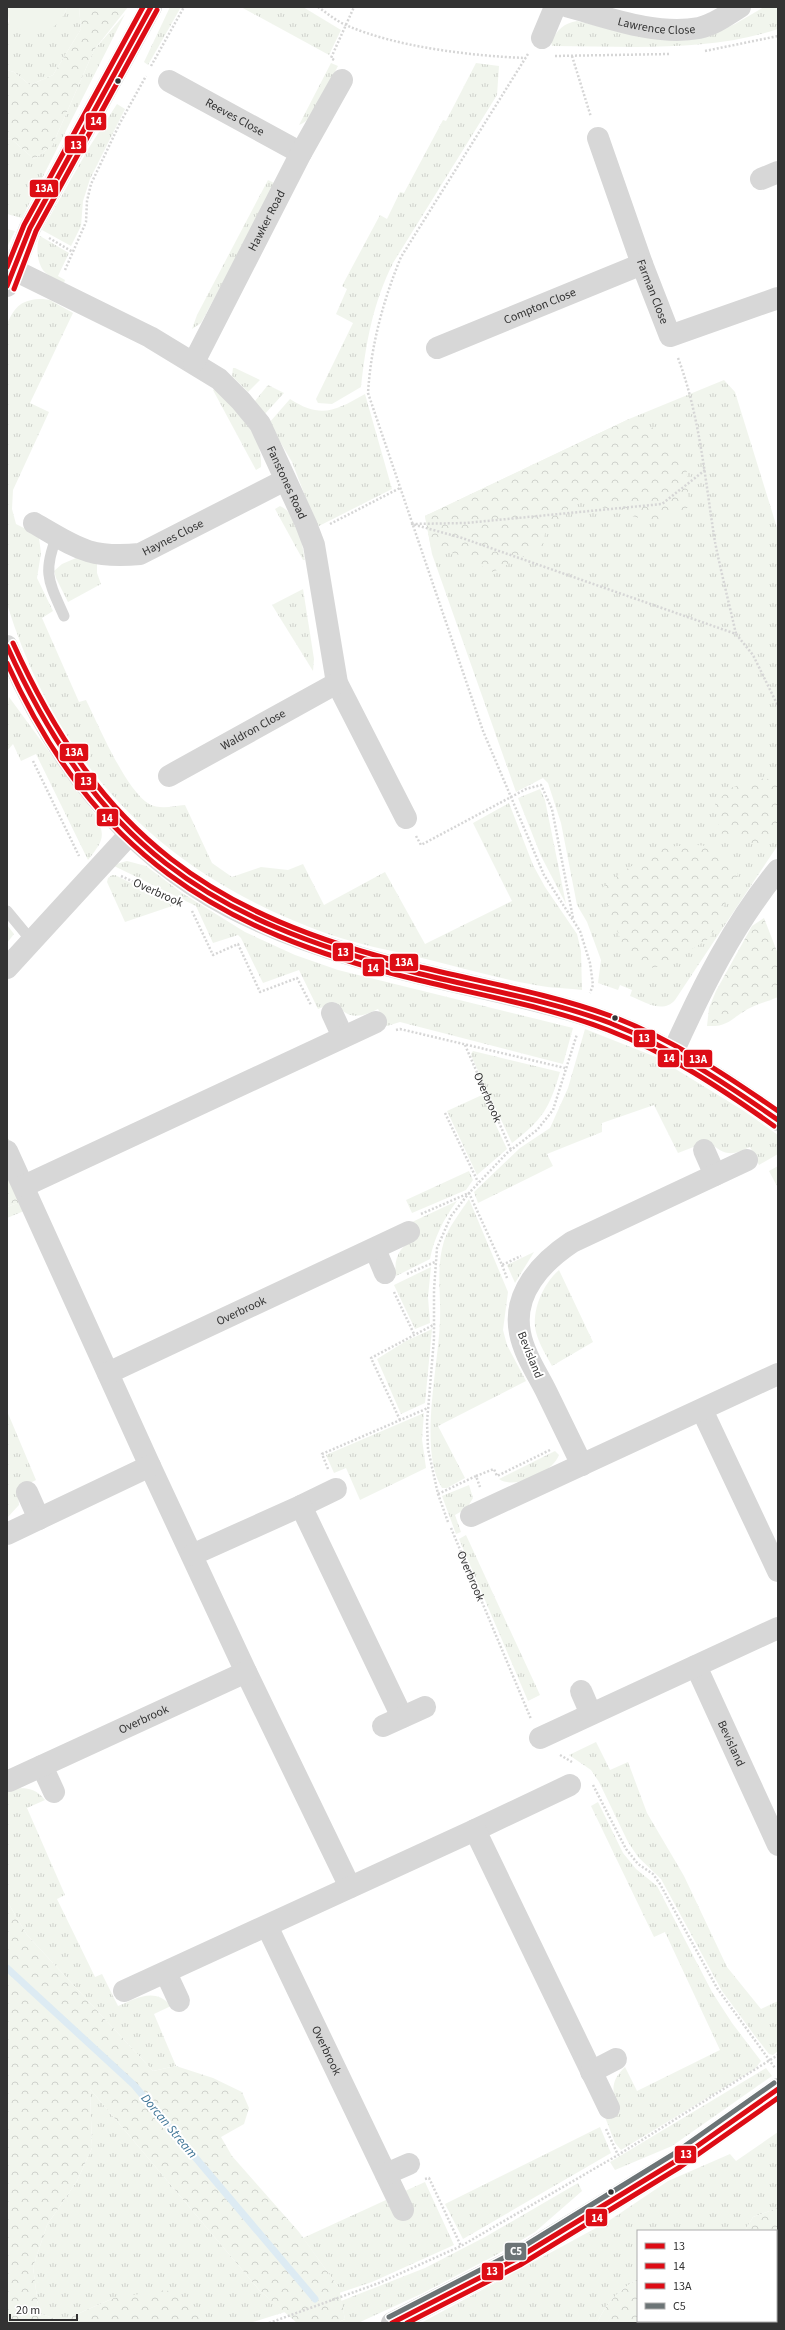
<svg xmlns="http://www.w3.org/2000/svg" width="785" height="2330" viewBox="0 0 785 2330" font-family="'Source Sans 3',sans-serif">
	<defs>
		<pattern id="grass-tufts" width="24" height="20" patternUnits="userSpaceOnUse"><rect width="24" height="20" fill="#f1f5ed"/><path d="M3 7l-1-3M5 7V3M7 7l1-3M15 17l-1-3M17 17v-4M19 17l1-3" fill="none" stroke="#cfd2cc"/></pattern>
		<pattern id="forest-crowns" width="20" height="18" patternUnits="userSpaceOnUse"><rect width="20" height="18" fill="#f1f5ed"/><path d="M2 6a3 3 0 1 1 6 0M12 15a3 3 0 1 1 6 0" fill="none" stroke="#cfd2cc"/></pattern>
	</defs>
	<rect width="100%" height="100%" fill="#fff"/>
	<g fill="url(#grass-tufts)">
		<path d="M67,7H79L81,29L53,75L30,85L14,72L7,70V20L9,23L64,15Z"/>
		<path d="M170,7H181L148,65L144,62Z"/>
		<path d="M241,7H303L341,30L329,55Z"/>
		<path d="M764,7H778V29C707,53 626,46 552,46L551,42C557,30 564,23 577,21L628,33L712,34L735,24Z"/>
		<path d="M125,14L22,218L7,214V139L10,138L34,159L52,146L94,50Z"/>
		<path d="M331,63L338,66C329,82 317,119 299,125Z"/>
		<path d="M476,63L499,66L497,95L393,263C373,303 366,342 361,387L332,404L318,403L316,399L353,323L336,314L347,289L342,286L380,215L387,219L400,192L404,193L443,120L446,121Z"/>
		<path d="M117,104L125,109L90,179L83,201L81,226L71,246L42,230L90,146Z"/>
		<path d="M268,180L276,184L201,323L192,329L197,315Z"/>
		<path d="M7,229L15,231L7,247Z"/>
		<path d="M40,236L69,253L58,276L65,280L64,283C59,280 52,278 47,274C37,267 35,246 40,236Z"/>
		<path d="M43,299L50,300L73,313L30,403L49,412L13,490L12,509L16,524L34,533L39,538L41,553L37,578L53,611L42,618L79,702L86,700C99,726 125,789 149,804C160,810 174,806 185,805L212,863L232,877L261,867L288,870L303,864L324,905L385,872L425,944L512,901L473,823L509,803L533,865L545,887L577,934L581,951L582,990C565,988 547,988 530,984C493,977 455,966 418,957C388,950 357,944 328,934C165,876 58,769 7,604V324C15,306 22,299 43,299Z"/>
		<path d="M233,368H235L260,380L248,392L232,376Z"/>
		<path d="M724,380L735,392L778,531V845L675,1000C663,1014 645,1002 630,996L632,990L620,985L618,990L598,983L601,960L587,922L577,905L561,823L548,783L543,778L516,792L432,554L425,516L629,419Z"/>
		<path d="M268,385L284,393L263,416L255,401Z"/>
		<path d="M215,389C237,409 263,434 261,467L256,470L213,390Z"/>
		<path d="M365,394L392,489L317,527L292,462L269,423L290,399C321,419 335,411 365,394Z"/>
		<path d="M280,506C298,514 302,542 305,560H303L275,509Z"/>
		<path d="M76,558L97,561V573L101,584L68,602L56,578L54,571L62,564Z"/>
		<path d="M303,589L314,659L313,671L272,605Z"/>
		<path d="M9,697L94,813C107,836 103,841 88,860L36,754L21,761L13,744L7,751V708Z"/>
		<path d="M540,789L545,800L566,904L541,856L518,798Z"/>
		<path d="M127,861L146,866L182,893L245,932L295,955L338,970L573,1028L563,1064L400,1022L387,1026L378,1009C360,1018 347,1020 335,1002L318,1009L299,970L263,983L241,938L238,935L213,943L196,906L112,865Z"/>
		<path d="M112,875H115L175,905L125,922L107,882L108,878Z"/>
		<path d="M7,925L14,934L7,943Z"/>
		<path d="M585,1029L656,1057L744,1111L778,1135V1154L759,1165L750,1147C733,1156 723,1156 709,1141L678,1153L654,1105L602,1123V1132L547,1154L553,1166L478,1203L474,1192L520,1148L550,1128L568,1088Z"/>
		<path d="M473,1051L560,1072C549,1109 543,1119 512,1143L473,1060L471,1054Z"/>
		<path d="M482,1095L507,1149L477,1175L447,1111Z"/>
		<path d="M778,1166V1188L769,1171Z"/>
		<path d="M469,1171L473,1180L466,1190L412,1213L406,1200Z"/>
		<path d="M469,1199L508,1292L503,1330L507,1345L526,1381L438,1426L465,1478L447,1488H442C418,1451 439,1363 440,1320C441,1293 436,1267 444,1241C449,1226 460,1213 469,1199Z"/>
		<path d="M457,1201C444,1218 434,1238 430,1259L396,1276C393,1256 401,1245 418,1237L412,1222Z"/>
		<path d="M20,1202L24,1211L7,1218V1207Z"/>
		<path d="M534,1252L515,1283L507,1265Z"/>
		<path d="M431,1267L428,1297L430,1323L415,1329L394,1285Z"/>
		<path d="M559,1270L593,1342L552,1366C546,1355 539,1344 536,1332C531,1311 543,1284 559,1270Z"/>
		<path d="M432,1329L425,1403L401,1414L377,1359L406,1341Z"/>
		<path d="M7,1411L36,1480L18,1489L19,1505L7,1518Z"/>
		<path d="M424,1413L422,1439L426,1468L360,1500L346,1468L334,1473L326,1455Z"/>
		<path d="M555,1451L559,1455C552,1473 515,1490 499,1479Z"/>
		<path d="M469,1485L473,1498L467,1508L455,1515L461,1532L456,1534L442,1496Z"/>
		<path d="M466,1535L540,1695L528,1701L459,1539Z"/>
		<path d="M596,1742L610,1770L628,1762L647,1813L684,1876L727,1967L761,2009L778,2001V2051L773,2055L769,2054L755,2036L722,1991L661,1879L638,1857L628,1842L599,1782L591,1770L569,1755Z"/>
		<path d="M7,1789C24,1788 34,1786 45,1800L27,1808L65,1895L57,1899L95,1977L102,1974L118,2006C137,1998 155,1987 171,2006L154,2014L176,2066L153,2071L27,1935L7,1901Z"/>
		<path d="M598,1802L623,1853L636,1869L657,1886L712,1992L732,2023L761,2061L755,2069L621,2150L615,2143L605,2117L620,2111C612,2093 609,2082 625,2067L637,2091L720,2050L665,1932L654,1937L591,1806Z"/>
		<path d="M766,2068L772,2076L672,2146L615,2170L610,2162Z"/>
		<path d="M90,2089L260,2291L285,2312L250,2323H203L194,2307L114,2298L61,2321L39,2313L33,2267L47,2225L77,2181L92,2148Z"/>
		<path d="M600,2127L611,2153L463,2239L445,2204Z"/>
		<path d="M778,2132V2208L753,2217L745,2231H638V2279C618,2291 607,2302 597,2323H421L607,2222L668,2181L730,2154L736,2161Z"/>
		<path d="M425,2182L454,2245L372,2282L339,2293V2288L303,2238L386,2200L396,2219L413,2211L405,2191Z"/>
		<path d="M578,2183L582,2191L535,2232L496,2255L421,2294L358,2323H337L345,2319L341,2301L425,2268L485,2237Z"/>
		<path d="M776,2264H778V2297L776,2298Z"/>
		<path d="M688,2321H719L716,2323H687Z"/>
	</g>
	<g fill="url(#forest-crowns)">
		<path d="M79,7H128L94,50L52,146L34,159L10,138L7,139V70L14,72L30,85L53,75L81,29Z"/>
		<path d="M629,419L656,429L662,442L686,461L689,507L656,523L577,500L545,533L543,546L493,572L459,555L431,548L425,516Z"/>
		<path d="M765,778L778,783V830L776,834L756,845L720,833L715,804L730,788Z"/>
		<path d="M697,845L716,847L738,874L710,938L665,965L651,968L625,951L601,889L622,872L663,847Z"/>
		<path d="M764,918L778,954V997C767,1002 753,1005 743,1012C729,1021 726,1027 707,1026L709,1008L716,991L752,926Z"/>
		<path d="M7,1137L14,1147L20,1202L7,1207Z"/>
		<path d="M7,1901L27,1935L153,2071L176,2066L213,2078L242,2092L249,2108L244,2124L221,2137L232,2156L299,2232L339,2288L345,2319L337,2323H297L260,2291L90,2089L92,2148L77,2181L47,2225L33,2267L39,2313L61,2321L114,2298L166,2290L195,2307L203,2323H7Z"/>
		<path d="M778,2208V2264H776V2231H745L753,2217Z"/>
		<path d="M638,2279V2321H688L687,2323H597C607,2302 618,2291 638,2279Z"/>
	</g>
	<path fill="#f1f5ed" d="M7,7H67C58,35 31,40 9,23Z"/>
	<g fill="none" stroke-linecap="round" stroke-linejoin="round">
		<path stroke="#ddebf3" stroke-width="7" d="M7,1968L134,2085L315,2299"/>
		<g stroke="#d6d6d6" stroke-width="2.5" stroke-dasharray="2 2" stroke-linecap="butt">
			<path d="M318,7C327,13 336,21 346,25C395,47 472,56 526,58"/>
			<path d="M705,51L778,36"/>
			<path d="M528,54L401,257C383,301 371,345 368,393L483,731L544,875L580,931L590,963L593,985L590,993"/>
			<path d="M555,56L670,54"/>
			<path d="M572,56L591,117"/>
			<path d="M334,60L331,58L354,7"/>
			<path d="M151,66L184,7"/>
			<path d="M49,238L73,252"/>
			<path d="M65,270L86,222L87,201L91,184L120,123L146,76"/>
			<path d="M678,358C700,416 705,480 715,542C721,572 729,603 736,634"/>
			<path d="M705,470L662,504L466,523L412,524L462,538L736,634L753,655L778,706"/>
			<path d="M330,524L400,488"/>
			<path d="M33,761L79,856"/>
			<path d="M416,836L421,845L526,789L541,785L552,809L573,918"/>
			<path d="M121,876L171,899"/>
			<path d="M192,911L213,955L238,944L260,992L297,978L311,1005"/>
			<path d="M396,1030L400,1029L565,1068"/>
			<path id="s1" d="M465,1045L511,1150"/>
			<path d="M445,1113L478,1182"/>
			<path d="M421,1214L469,1193L502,1265L521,1256"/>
			<path d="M502,1265L507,1278"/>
			<path d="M407,1274L435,1262"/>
			<path d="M394,1292L414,1334"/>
			<path d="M400,1420L371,1358L435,1324"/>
			<path d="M328,1469L322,1454L428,1408"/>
			<path d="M476,1476L494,1469L497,1476L550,1450"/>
			<path d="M438,1494L476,1476L480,1487"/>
			<path d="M448,1522L438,1494L428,1449L427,1422L434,1339V1290L437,1248L451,1216L469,1193L507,1153L537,1130L553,1110L577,1034"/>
			<path id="s2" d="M451,1528L531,1719"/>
			<path d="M560,1755L572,1762"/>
			<path d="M593,1785L626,1849L638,1864L653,1874L660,1884L717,1988L775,2068"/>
			<path d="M606,2129L618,2155"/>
			<path d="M425,2179L429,2178L461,2246"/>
			<path d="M269,2323L379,2283L461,2246L618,2155L778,2055"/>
		</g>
		<g stroke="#d7d7d7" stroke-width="11">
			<path d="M57,536C42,573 49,582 64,616"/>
			<path d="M7,911L31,940"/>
		</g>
		<g stroke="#d7d7d7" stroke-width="22">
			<path id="s3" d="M569,7C609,18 657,36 699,28C714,25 727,15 740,7"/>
			<path d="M542,38L555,7"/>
			<path id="s4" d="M169,81L301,153"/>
			<path id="s5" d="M598,138L642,264L670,336L778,298"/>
			<path d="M761,179L778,172"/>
			<path id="s6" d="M12,269L150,337L219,379L241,401L260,424L306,524L314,545L337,683L406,818"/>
			<path d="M7,286L30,228L151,7"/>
			<path id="s7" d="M437,348L642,264"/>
			<path id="s8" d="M194,362L301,153L342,80"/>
			<path id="s9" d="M34,523C76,547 88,559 140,554L285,480"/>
			<path d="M7,646C52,755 124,851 230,907C270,928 314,944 358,957C432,980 509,991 583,1014C653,1035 718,1077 778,1120"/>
			<path id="s10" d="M169,776L337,683"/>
			<path d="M7,968L129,835"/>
			<path d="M332,1013L343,1037"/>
			<path d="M673,1052C702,988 733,925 778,870"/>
			<path d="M704,1150L715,1175"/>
			<path d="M7,1151L150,1466L246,1672L350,1887"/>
			<path d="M24,1186L376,1022"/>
			<path d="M375,1249L385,1273"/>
			<path id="s11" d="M108,1373L409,1232"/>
			<path d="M702,1410L778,1571"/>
			<path d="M582,1465C570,1440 558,1416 546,1391C537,1373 524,1354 520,1333C512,1293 542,1262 572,1242L747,1160"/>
			<path d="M27,1492L39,1519"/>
			<path d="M301,1506L336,1489"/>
			<path d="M471,1516L778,1374"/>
			<path d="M7,1534L150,1466"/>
			<path d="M192,1555L301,1506L402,1717"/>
			<path id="s12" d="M696,1666L778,1845"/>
			<path d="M581,1691L591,1714"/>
			<path d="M383,1726L425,1707"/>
			<path d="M540,1738L778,1628"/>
			<path d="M42,1766L54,1792"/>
			<path id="s13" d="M9,1781L246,1672"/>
			<path d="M475,1830L570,1785"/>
			<path id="s14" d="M267,1926L403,2210"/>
			<path d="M166,1973L179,2001"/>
			<path d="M124,1991L475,1830L609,2108"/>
			<path d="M591,2072L616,2059"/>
			<path d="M386,2174L409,2164"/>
		</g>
		<path stroke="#d0d0d0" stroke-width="22" d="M392,2323L516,2259L676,2161L778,2089"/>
		<defs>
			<g id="bus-1">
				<path d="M7,286L30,228L151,7"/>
				<path d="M7,646C96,843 206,920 413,972C479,989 547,999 610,1023C671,1047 725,1083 778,1120"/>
				<path d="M392,2323L516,2259L676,2161L778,2089"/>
			</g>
			<g id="bus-2">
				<path d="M14,289L36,231L157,10"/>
				<path d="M7,663C93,853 216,931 414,979C478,995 546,1006 608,1030C668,1053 722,1089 774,1126"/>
				<path d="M407,2323L520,2265L680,2167L778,2098"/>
			</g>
			<g id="bus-3">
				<path d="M7,267L24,225L143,7"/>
				<path d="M13,643C102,839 211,915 416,966C481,982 548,993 611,1016C672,1039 726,1075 778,1111"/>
			</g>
			<path id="bus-4" d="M389,2317L513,2253L672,2155L774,2083"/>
		</defs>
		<use href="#bus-1" stroke="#fff" stroke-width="8"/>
		<use href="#bus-2" stroke="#fff" stroke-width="8"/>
		<use href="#bus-3" stroke="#fff" stroke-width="8"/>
		<use href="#bus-4" stroke="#fff" stroke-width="8"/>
		<use href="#bus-1" stroke="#dd0c15" stroke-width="5"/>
		<use href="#bus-2" stroke="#dd0c15" stroke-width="5"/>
		<use href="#bus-3" stroke="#dd0c15" stroke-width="5"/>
		<use href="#bus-4" stroke="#6c7476" stroke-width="5"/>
	</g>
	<g fill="#333" stroke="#fff" stroke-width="1.5">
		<circle cx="118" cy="81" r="3.5"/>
		<circle cx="615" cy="1018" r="3.5"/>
		<circle cx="611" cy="2192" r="3.5"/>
	</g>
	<g text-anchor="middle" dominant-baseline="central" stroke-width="4" stroke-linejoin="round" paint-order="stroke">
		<g font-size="12" fill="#333" stroke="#fff">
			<text stroke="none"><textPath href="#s3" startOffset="90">Lawrence Close</textPath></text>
			<text stroke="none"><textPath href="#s4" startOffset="75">Reeves Close</textPath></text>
			<text stroke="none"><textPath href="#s8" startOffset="159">Hawker Road</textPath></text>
			<text stroke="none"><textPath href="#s5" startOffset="163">Farman Close</textPath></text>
			<text stroke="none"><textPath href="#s7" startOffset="111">Compton Close</textPath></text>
			<text stroke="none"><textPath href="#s6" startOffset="360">Fanstones Road</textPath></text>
			<text stroke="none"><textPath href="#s9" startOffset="150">Haynes Close</textPath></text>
			<text stroke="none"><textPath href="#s10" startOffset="96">Waldron Close</textPath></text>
			<text transform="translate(158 893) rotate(24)">Overbrook</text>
			<text stroke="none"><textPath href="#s1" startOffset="57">Overbrook</textPath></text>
			<text stroke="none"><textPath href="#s11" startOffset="147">Overbrook</textPath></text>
			<text transform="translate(530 1355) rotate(68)">Bevisland</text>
			<text stroke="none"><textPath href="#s2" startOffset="52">Overbrook</textPath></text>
			<text stroke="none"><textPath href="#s13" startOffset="148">Overbrook</textPath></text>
			<text stroke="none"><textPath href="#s12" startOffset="85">Bevisland</textPath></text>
			<text stroke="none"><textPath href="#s14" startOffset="138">Overbrook</textPath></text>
		</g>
		<g font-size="13" font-style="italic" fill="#3f7597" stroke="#fff">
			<text transform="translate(169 2126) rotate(50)">Dorcan Stream</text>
		</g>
	</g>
	<g stroke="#fff" stroke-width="1.5">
		<rect x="85" y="112" width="22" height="19" rx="4" fill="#dd0c15"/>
		<rect x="64" y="135" width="23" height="19" rx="4" fill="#dd0c15"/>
		<rect x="29" y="179" width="30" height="19" rx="4" fill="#dd0c15"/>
		<rect x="59" y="743" width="30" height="19" rx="4" fill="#dd0c15"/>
		<rect x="74" y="772" width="23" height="19" rx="4" fill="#dd0c15"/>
		<rect x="96" y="808" width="23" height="19" rx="4" fill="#dd0c15"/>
		<rect x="332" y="942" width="22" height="20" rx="4" fill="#dd0c15"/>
		<rect x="389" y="953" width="30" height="19" rx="4" fill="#dd0c15"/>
		<rect x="362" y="958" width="23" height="19" rx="4" fill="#dd0c15"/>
		<rect x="633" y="1029" width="23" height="19" rx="4" fill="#dd0c15"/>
		<rect x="657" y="1049" width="23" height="19" rx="4" fill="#dd0c15"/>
		<rect x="683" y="1049" width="30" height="19" rx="4" fill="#dd0c15"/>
		<rect x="674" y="2145" width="23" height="19" rx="4" fill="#dd0c15"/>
		<rect x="585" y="2208" width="23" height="19" rx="4" fill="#dd0c15"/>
		<rect x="504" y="2242" width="23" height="19" rx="4" fill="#6c7476"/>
		<rect x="481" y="2262" width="23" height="19" rx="4" fill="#dd0c15"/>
	</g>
	<g font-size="11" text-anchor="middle" font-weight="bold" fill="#fff">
		<text x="96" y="125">14</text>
		<text x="76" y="149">13</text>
		<text x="44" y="192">13A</text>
		<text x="74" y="756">13A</text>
		<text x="86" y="785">13</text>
		<text x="107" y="822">14</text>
		<text x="343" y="956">13</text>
		<text x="404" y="966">13A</text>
		<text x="373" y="972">14</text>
		<text x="644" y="1042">13</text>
		<text x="669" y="1062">14</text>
		<text x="698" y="1063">13A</text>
		<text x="686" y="2158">13</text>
		<text x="597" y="2222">14</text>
		<text x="516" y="2255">C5</text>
		<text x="492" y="2275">13</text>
	</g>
	<rect width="785" height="2330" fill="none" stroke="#333333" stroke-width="16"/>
	<rect x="637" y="2230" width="140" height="92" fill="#ffffff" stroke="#adadad"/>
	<rect x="645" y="2243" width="20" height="6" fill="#dd0c15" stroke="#adadad"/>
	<text x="673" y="2250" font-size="12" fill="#333333">13</text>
	<rect x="645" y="2263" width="20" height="6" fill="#dd0c15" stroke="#adadad"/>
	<text x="673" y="2270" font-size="12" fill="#333333">14</text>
	<rect x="645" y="2283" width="20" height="6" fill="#dd0c15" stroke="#adadad"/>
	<text x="673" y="2290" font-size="12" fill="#333333">13A</text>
	<rect x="645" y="2303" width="20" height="6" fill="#6c7476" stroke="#adadad"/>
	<text x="673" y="2310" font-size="12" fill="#333333">C5</text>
	<path d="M10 2314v6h67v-6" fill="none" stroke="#333333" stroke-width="2"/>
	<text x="16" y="2314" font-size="12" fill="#333333" stroke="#ffffff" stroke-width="3" paint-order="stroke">20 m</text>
</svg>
